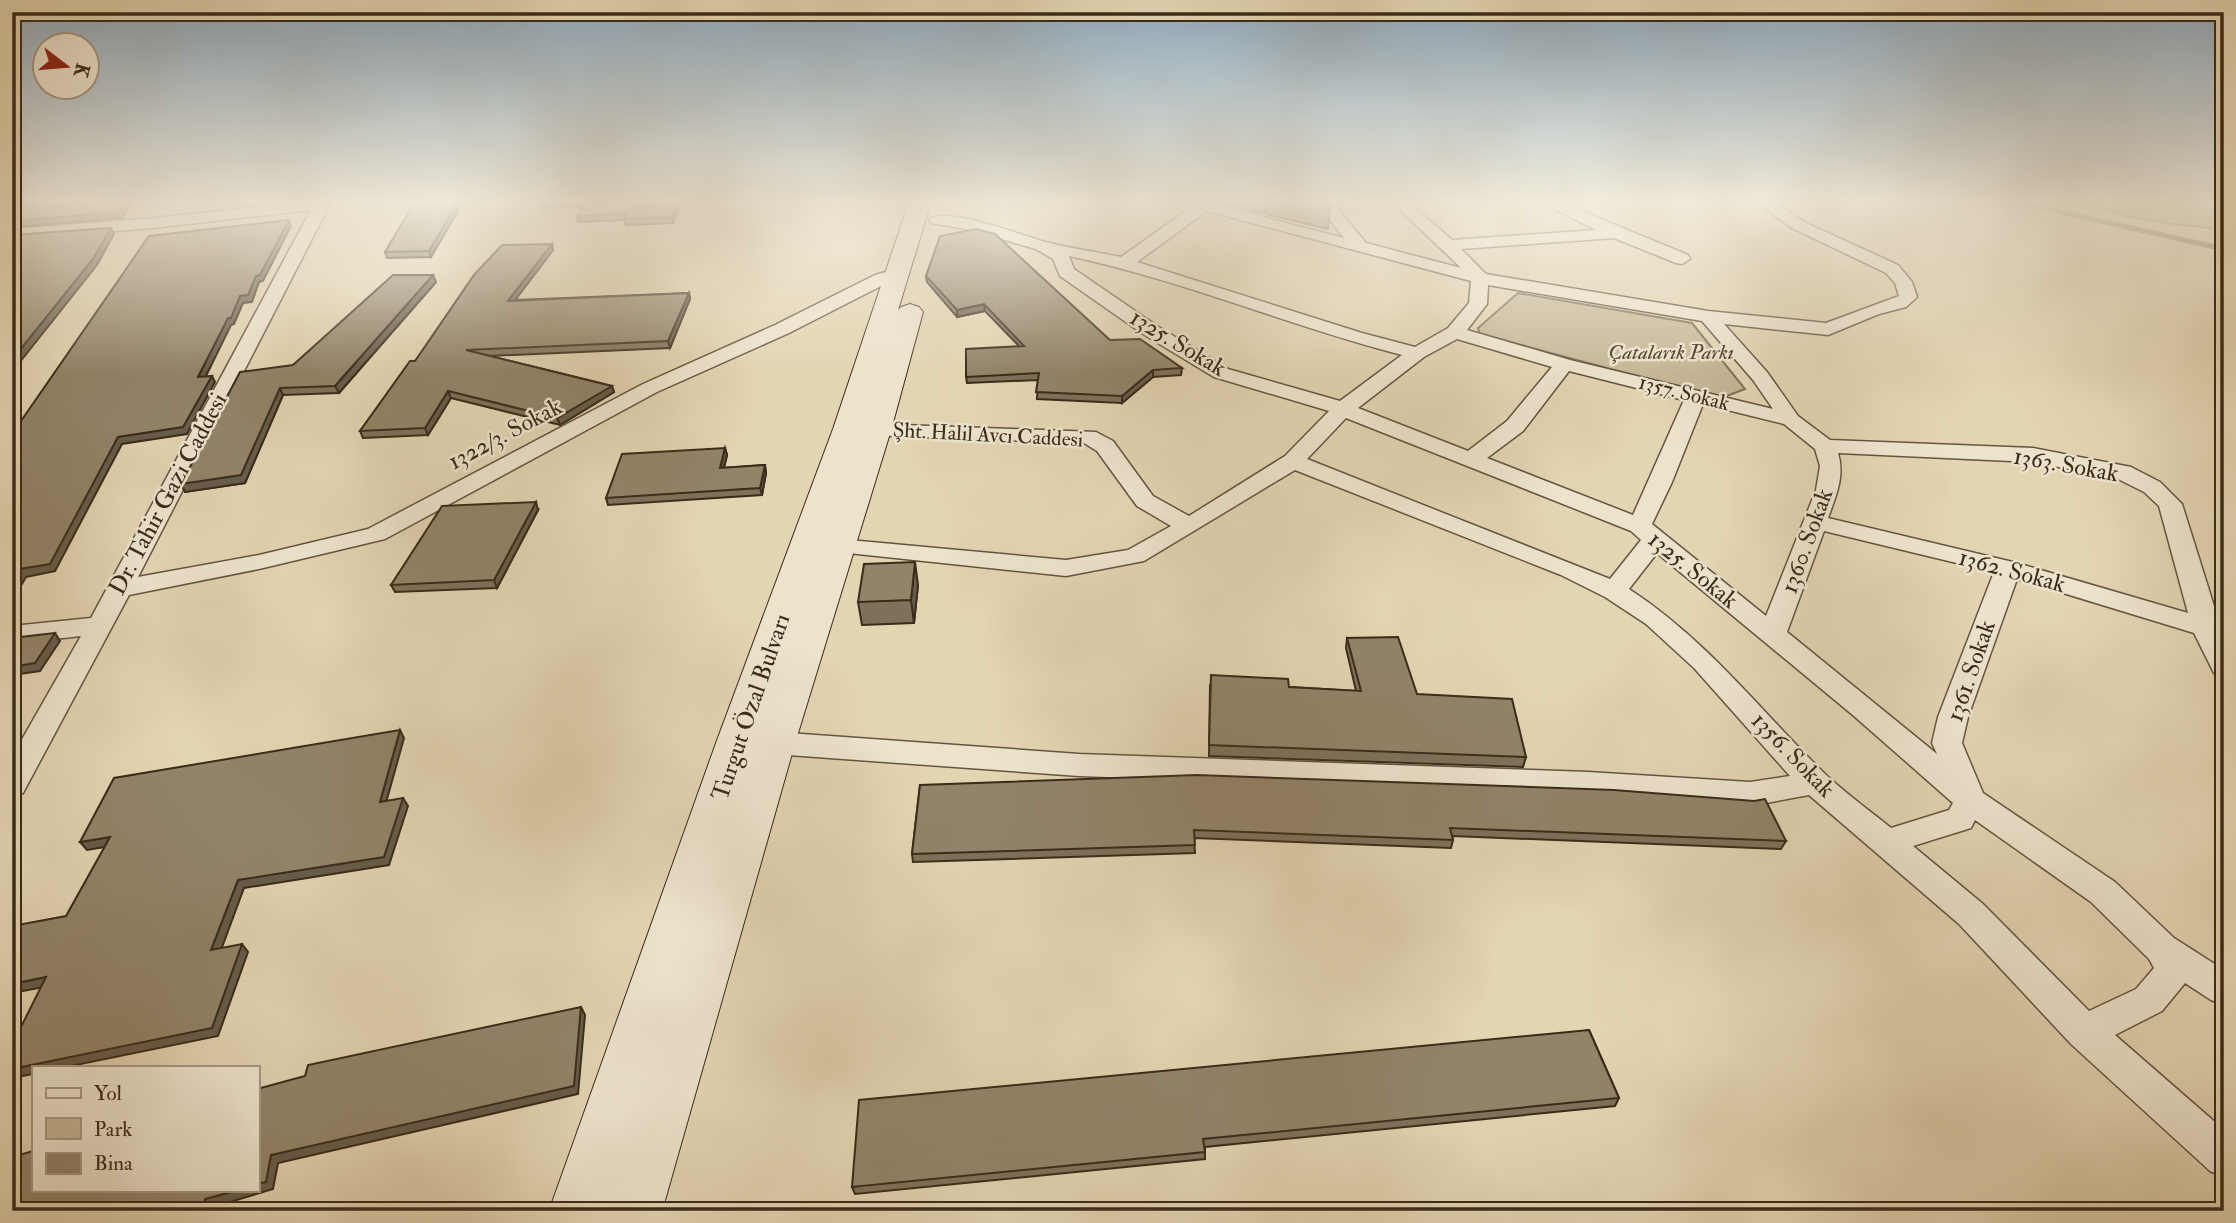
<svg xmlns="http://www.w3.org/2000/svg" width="2236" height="1223" viewBox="0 0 2236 1223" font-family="'IM FELL Double Pica',serif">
	<rect width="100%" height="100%" fill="#e3d4b2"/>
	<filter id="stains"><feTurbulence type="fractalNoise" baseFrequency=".00286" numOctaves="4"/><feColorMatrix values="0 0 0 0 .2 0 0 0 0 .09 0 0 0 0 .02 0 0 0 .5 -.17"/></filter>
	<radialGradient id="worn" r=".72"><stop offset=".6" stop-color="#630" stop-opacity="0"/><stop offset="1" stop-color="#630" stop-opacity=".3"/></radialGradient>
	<g fill="#c6b798" stroke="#807159" stroke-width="2">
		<path d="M2085,202H2224V230C2177,223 2129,222 2085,202Z"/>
		<path d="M1518,293L1692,323L1745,389L1724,397H1714L1480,334L1478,328Z"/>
	</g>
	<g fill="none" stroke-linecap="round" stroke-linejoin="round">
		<path stroke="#7d6e56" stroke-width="5" d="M2017,202L2224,249"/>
		<defs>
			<g id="minor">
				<path d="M301,202H331L138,577L259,555L368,529L643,384L775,325L875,275L900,268L909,273L906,277L887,283L789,333L657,392L385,539L259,569L129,595L23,793L12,796V757L81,636L12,644V626L91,618L311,210L154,228L12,239V229L154,218Z"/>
				<path d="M1181,202H1206L1344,238L1316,202H1332L1366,243L1461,268L1392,202H1408L1452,240L1596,230L1540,202H1560L1688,255L1690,259L1682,264L1676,263L1614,238L1461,249L1486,274L1708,311L1826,323L1899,296L1895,283L1886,273L1792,228L1756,202H1774L1804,222L1898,265L1912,282L1917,297L1906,307L1879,314L1828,335L1724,324L1767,372L1798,416L1830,440L2033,448L2131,467L2160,482L2182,504L2224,638V675L2214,673L2194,633L2017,579L1968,717L1962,743L1983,793L2115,882L2174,938L2224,970V1005L2211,1000L2185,983L2162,1011L2115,1035L2224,1130V1177L2210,1171L2071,1044L1959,924L1809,795L1750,806L1588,794L1079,776L774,754L763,751L759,743L763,735L774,732L1079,754L1588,772L1750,782L1790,776L1694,668L1646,624L1605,597L1561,575L1295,470L1144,561L1066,576L829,551L826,546L829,541L838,539L1066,560L1128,550L1171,526L1137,506L1097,451L1084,443L868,435L865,430L868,425L876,424L1096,432L1113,441L1153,496L1189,516L1285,456L1329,411L1214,377L1143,334L1060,276L1053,259L1036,249L966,229L931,223L929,220C944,205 1024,236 1045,242C1070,248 1096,252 1121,257L1192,207ZM1207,211L1471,281L1469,303L1448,328L1415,347L1362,333L1137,262ZM1069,256C1182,280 1290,326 1402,355L1340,401L1228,369L1157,326L1074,269ZM1488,285L1702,321L1753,380L1773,409L1570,360L1467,330L1487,304ZM1457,339L1552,367L1507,421L1468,451L1358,408L1424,357ZM1569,371L1684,400L1633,515L1487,458L1523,431ZM1703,404L1784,424L1815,449L1820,466L1816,490L1766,616L1652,524L1672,482ZM1346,418L1631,531L1641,540L1610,579L1307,459ZM1838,453L2033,462L2116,478L2144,492L2159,506L2188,613L2017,563L1828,518C1836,496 1845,476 1838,453ZM1824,531L1994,572L1938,717L1932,743L1937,754L1787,632ZM1657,553L1854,716L1953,803L1949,810L1891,828C1869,810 1845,793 1824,773C1759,709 1707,640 1629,589ZM1975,820L2091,902L2149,959L2154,968L2136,989L2089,1011L1983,904L1913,846L1971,828Z"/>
			</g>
			<path id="secondary" d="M909,202H931L898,310L901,307L910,304L919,307L923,312L891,430L795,743L662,1211H549L716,743L833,429Z"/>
		</defs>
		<use href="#minor" stroke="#645540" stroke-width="3"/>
		<use href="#secondary" stroke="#3a2b1a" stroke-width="2"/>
		<use href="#minor" fill="#ede3cd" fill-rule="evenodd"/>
		<use href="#secondary" fill="#ede3cd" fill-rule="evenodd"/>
	</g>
	<g fill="#7e715a" stroke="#3a2b1a" stroke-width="2">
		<path d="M415,202H463L431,257L387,258L385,252Z"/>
		<path d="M542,202H683L673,223L626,225L624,220L578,222L577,216L582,207L543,208Z"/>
		<path d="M1217,202H1325L1330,207L1328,229Z"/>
		<path d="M552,244L553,250L515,300L689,293L690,299L670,348L489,356L612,386L614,392L560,425L451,398L428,435L363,438L360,431L415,361Z"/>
		<path d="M926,276L1110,340L1182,368L1181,375L1153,377L1122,403L1037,399L1038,380L967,383L966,377L1019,346L985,311L957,317L927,282Z"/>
		<path d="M436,282L339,393L283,395L245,483L185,492L181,484L293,365Z"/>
		<path d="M725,448L727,455L724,468L765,465L766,473L762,495L608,505L606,498Z"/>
		<path d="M538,510L497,588L395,592L391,585Z"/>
		<path d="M918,585L914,623L862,625L858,602Z"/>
		<path d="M1347,638L1417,694L1526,757L1523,767L1209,756L1210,685L1289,687L1356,691L1346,648Z"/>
		<path d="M920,785L1786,841L1781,849L1452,836L1453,840L1451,848L1194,838L1195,853L913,862L912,854Z"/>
		<path d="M1589,1030L1619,1098L1615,1106L1205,1147V1159L855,1194L852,1187Z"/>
	</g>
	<g fill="#665c4a" stroke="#3a2b1a" stroke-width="2">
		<path d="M125,202H137H131L123,218L12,227V221Z"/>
		<path d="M458,202H463L431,257L429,251Z"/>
		<path d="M679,202H683L673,223L671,217Z"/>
		<path d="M289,220L291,226L263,281L259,282L252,302L243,303L234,324L231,325L202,384L198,377L228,318L240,296L256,276Z"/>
		<path d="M111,228L114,234L97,265L12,372V360Z"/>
		<path d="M552,244L553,250L510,307L508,301Z"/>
		<path d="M433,275L436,282L339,393L335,386Z"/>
		<path d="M689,293L690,299L670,348L668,341Z"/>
		<path d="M984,304L985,311L957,317V310Z"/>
		<path d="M1153,370V377L1122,403V396Z"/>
		<path d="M212,376L215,382L187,434L122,444L55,571L26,577L12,601V584L20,569L118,437Z"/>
		<path d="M612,386L614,392L560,425L557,418Z"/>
		<path d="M280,388L283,395L245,483L185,492L181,484Z"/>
		<path d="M448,391L451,398L428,435L425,428Z"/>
		<path d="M725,448L727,455L722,475L720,468Z"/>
		<path d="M765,465L766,473L762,495L760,488Z"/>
		<path d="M536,502L538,510L497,588L494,580Z"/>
		<path d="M915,562L918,585L914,623L911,600Z"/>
		<path d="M55,633L60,641L40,671L12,675V667Z"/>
		<path d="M400,730L404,738L384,810L380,802Z"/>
		<path d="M403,798L408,806L389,865L244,888L218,958L211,950L238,880Z"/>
		<path d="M110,837L117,845L87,850L80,842Z"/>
		<path d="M242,944L248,952L218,1036L66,1067H33V1074L12,1078V1069Z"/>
		<path d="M46,977L54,985L12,993V984Z"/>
		<path d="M581,1007L585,1015L578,1094L278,1163L273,1189L213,1207L212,1211H202L205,1199L238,1190H257V1184L271,1155Z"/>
	</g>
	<g fill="#928369" stroke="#3a2b1a" stroke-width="2">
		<path d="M12,202H125L120,212L12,221Z"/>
		<path d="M415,202H458L429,251L385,252Z"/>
		<path d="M586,202H679L671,217L624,219L627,214L577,216Z"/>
		<path d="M1310,202H1325L1330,207Z"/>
		<path d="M289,220L260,275L256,276L248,295L240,296L231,318H228L198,377L212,376L183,427L118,437L50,564L20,569L12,584V434L149,236Z"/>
		<path d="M111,228L93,259L12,360V235Z"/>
		<path d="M976,229L995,234L1110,340L1140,339L1182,368L1153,370L1122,396L1036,392L1039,373L966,377V349L1024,346L984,304L957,310L926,276L940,236Z"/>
		<path d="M552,244L508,301L689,293L668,341L466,350L612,386L557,418L448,391L425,428L360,431L410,361H415L474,275L502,245Z"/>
		<path d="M393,275H433L335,386L280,388L241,475L181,484L240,372L293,365Z"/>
		<path d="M725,448L720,468L765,465L760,488L606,498L622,454Z"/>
		<path d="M536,502L494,580L391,585L442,506Z"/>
		<path d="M915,562L911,600L858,602L864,564Z"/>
		<path d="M55,633L35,663L12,667V638Z"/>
		<path d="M1398,637L1417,694L1512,699L1526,757L1209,745L1211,675L1288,679L1289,687L1361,691L1347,638Z"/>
		<path d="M400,730L380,802L403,798L384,857L238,880L211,950L242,944L212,1028L12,1069V1045L46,977L12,984V926L66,916L110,837L80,842L114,778Z"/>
		<path d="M1197,775L1614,790L1754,801L1765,799L1786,841L1450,828L1453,840L1194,830L1195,845L912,854L920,785Z"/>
		<path d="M581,1007L574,1086L271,1155L266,1182L257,1184V1089L305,1076L308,1065Z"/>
		<path d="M1589,1030L1619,1098L1203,1139L1205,1152L852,1187L859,1100Z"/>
		<path d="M33,1151V1190H238L205,1199L202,1211H12V1157Z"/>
	</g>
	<linearGradient id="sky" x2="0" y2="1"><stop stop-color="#8faabe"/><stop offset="0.54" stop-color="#f2ecdc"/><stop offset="1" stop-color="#f2ecdc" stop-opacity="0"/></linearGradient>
	<rect width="2236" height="373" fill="url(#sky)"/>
	<g text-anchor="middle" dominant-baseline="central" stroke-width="5" stroke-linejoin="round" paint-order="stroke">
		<g font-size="21" font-style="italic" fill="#564733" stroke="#ede3cd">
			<text x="1671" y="352">Çatalarık Parkı</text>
		</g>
		<g font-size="21" fill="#3a2b1a" stroke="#ede3cd">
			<text transform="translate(1684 393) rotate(14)">1357. Sokak</text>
			<text transform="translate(988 435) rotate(3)">Şht. Halil Avcı Caddesi</text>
		</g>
		<g font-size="24" fill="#3a2b1a" stroke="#ede3cd">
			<text transform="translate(1178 343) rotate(31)">1325. Sokak</text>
			<text transform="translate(505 434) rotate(-28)">1322/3. Sokak</text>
			<text transform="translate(2066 465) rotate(10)">1363. Sokak</text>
			<text transform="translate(168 494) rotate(-62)">Dr. Tahir Gazi Caddesi</text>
			<text transform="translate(1807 541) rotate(-70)">1360. Sokak</text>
			<text transform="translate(1693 570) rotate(39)">1325. Sokak</text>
			<text transform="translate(2012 571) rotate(15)">1362. Sokak</text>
			<text transform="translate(1971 671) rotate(-71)">1361. Sokak</text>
			<text transform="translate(751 707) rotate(-71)">Turgut Özal Bulvarı</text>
			<text transform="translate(1793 755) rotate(46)">1356. Sokak</text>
		</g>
	</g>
	<rect width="2236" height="1223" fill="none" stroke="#e3d4b2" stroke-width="42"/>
	<rect x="14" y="14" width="2208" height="1195" fill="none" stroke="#3a2b1a" stroke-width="3.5"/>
	<rect x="21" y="21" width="2194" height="1181" fill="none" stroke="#3a2b1a" stroke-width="2"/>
	<rect x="32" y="1066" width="228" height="126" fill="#ede3cd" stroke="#a59985" stroke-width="2"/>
	<rect x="46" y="1088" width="35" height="10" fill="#ede3cd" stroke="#a59985" stroke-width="2"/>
	<text x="94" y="1100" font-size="21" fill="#3a2b1a">Yol</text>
	<rect x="46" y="1118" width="35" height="21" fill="#c6b798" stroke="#a59985" stroke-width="2"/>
	<text x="94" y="1136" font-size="21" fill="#3a2b1a">Park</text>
	<rect x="46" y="1153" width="35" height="21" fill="#928369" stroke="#a59985" stroke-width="2"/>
	<text x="94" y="1170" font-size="21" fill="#3a2b1a">Bina</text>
	<g transform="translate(66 66) rotate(106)"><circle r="33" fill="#ede3cd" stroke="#a59985" stroke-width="2"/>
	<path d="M0-5L12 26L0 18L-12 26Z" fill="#8f2418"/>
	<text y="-10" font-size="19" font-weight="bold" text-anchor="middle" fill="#3a2b1a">K</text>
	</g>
	<rect width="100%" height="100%" filter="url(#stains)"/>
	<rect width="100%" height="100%" fill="url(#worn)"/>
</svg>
